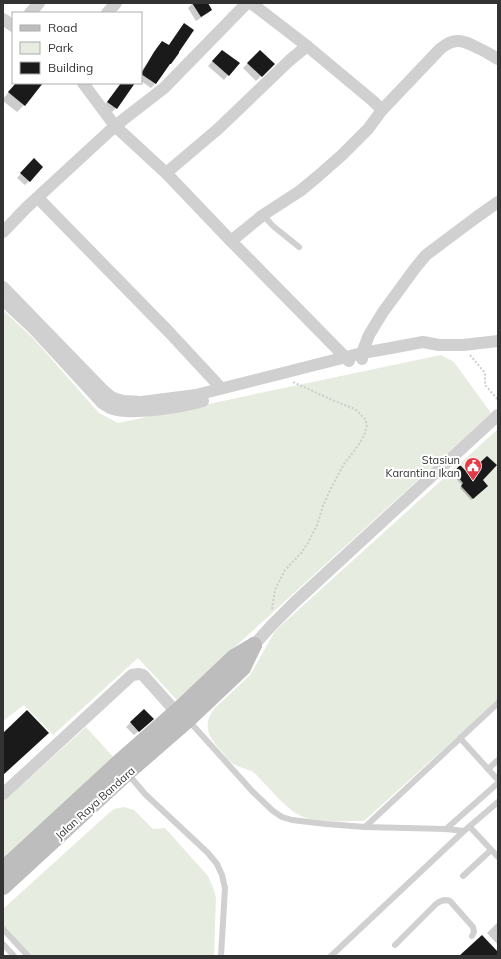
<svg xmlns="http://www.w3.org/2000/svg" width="501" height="959" viewBox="0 0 501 959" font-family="Mulish,sans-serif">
	<rect width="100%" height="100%" fill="#fff"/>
	<g fill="#e6ecdf">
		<path d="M3,310L33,338L99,413L118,423L441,355L454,362L491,413L177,700L138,658L53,735L24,705L3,721Z"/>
		<path d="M498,429V700L364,821C347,821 317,823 301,816C286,809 274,793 263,782C260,779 257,775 254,773C248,768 238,768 232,763C228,760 225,755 222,752C208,737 201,724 216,707L250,675L275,631Z"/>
		<path d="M86,727L115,759L3,861V802Z"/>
		<path d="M124,807L134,810L153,829L165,828L208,876L214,890L216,898L214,956H30L3,925V909L110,812L114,809Z"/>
	</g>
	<g fill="#0003">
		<path d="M193,3H206L211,10L207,14L196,21L188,8Z"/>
		<path d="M184,25L167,67L155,84L151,88L141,81V72L158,46L162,42L168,46L180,29Z"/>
		<path d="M260,51L273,64L256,81L243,68Z"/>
		<path d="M217,56L228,75L224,80L208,66Z"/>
		<path d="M16,83H42L24,105L17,112L3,101V99Z"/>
		<path d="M122,83H135L129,89L116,108L111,113L103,107Z"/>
		<path d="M29,164V181L25,185L17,178Z"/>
		<path d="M460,466L465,471L472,472L487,486L471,500L460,488L462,485L452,474Z"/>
		<path d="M144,710L148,723L134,735L126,727Z"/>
		<path d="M498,922V945L487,933Z"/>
	</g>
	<g fill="#1a1a1a">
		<path d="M192,3H208L212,10L201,17Z"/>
		<path d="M184,23L194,30L179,52V53L171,64H170L156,84L141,74L154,52L162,41L169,45Z"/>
		<path d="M222,50L240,63L229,76L212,61Z"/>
		<path d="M260,50L275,64L262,77L247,63Z"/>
		<path d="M16,83H43L25,106L8,92Z"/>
		<path d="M121,83H135L117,109L107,102Z"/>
		<path d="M34,158L43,167L30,182L20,173Z"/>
		<path d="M487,456L497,465L483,480L488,486L473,499L461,486L463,483L454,472L460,465L465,470L469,466L472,470Z"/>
		<path d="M144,709L154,719L139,732L130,722Z"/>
		<path d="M27,710L49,733L3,775V733Z"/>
		<path d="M482,935L498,952V956H459Z"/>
	</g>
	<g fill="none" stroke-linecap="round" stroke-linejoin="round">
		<g stroke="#cdcdcd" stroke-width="2" stroke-dasharray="2 2" stroke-linecap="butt">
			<path d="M470,355L485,373V385L498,400"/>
			<path d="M272,609L275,590L285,570L302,552L309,541L317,525L323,506L331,488L344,464L360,443L365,433L367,425L365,419L355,409L332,400L293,382"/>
		</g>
		<g stroke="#d0d0d0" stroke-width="6">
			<path d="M263,215L273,226L299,247"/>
			<path d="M189,721L253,792L273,811L282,817L292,820L326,824L365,827L446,829L464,831L498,802"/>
			<path d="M460,738L498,780"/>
			<path d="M488,769L498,760"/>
			<path d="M128,774L145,794L208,853L217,864L222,875L225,888L221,956"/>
			<path d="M365,827L498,703"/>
			<path d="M470,827L498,857"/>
			<path d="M446,829L498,783"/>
			<path d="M463,876L491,850"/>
			<path d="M3,929L28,956"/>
			<path d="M3,944L14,956"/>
			<path d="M395,945L436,904C441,900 445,899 450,901L473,927L474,932L472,936"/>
			<path d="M331,956L464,831"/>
		</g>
		<g stroke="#d0d0d0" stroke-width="12">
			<path d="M30,13L39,3"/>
			<path d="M107,13L116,3"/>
			<path d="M3,19L13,26"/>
			<path d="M83,83L115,126L164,88L247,3"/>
			<path d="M382,110L440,49C454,37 463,40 478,48C485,51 491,55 498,59"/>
			<path d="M166,173L218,129L290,60L307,46"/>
			<path d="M38,198L169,332L221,388"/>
			<path d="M3,232L26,208L115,126L166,173L231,241L263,215L300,191L317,177L342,155L368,129L382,110L373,101L307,46L251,3"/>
			<path d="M231,241L349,361"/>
			<path d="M3,287L102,389L110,396L116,399L124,401L142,402L196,395L362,353L380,350L423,342L439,345H463L498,341"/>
			<path d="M3,300L33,328L102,403C105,405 109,408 113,409C132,415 183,407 203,401"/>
			<path d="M362,359V353L369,335L383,312L416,267L426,255L474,219L498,202"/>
			<path d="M254,645L271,626L295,602L498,415"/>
			<path d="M3,794L132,675L139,674L143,675L176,712"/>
		</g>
		<g stroke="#bdbdbd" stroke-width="16">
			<path d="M3,869L118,763L178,710L234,657L254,645"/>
			<path d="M3,887L127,773L188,720L243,668L254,645"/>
		</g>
	</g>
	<defs>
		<symbol id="civic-pin" viewBox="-11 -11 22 30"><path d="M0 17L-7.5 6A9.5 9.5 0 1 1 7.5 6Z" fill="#e63946" stroke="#fff"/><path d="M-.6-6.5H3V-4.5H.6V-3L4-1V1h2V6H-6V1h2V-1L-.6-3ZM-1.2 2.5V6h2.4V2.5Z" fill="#fff"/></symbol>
	</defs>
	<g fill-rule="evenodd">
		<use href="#civic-pin" x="463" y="456" width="20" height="27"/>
	</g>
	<g text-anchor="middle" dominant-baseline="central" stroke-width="4" stroke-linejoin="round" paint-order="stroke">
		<g font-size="11" fill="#333" stroke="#fff" text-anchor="end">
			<text x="460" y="460">Stasiun<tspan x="460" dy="13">Karantina Ikan</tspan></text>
		</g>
		<g font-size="11" fill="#333" stroke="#fff">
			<text transform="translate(95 803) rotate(-42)">Jalan Raya Bandara</text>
		</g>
	</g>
	<rect width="501" height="959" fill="none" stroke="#333333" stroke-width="8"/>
	<rect x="12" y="12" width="130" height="72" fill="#ffffff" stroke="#adadad"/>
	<rect x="20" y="25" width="20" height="6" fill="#bdbdbd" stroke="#adadad"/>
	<text x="48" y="32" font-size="12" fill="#333333">Road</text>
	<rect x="20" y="42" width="20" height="12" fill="#e6ecdf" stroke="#adadad"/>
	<text x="48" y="52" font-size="12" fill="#333333">Park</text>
	<rect x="20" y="62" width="20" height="12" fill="#1a1a1a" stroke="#adadad"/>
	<text x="48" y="72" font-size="12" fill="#333333">Building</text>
</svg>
